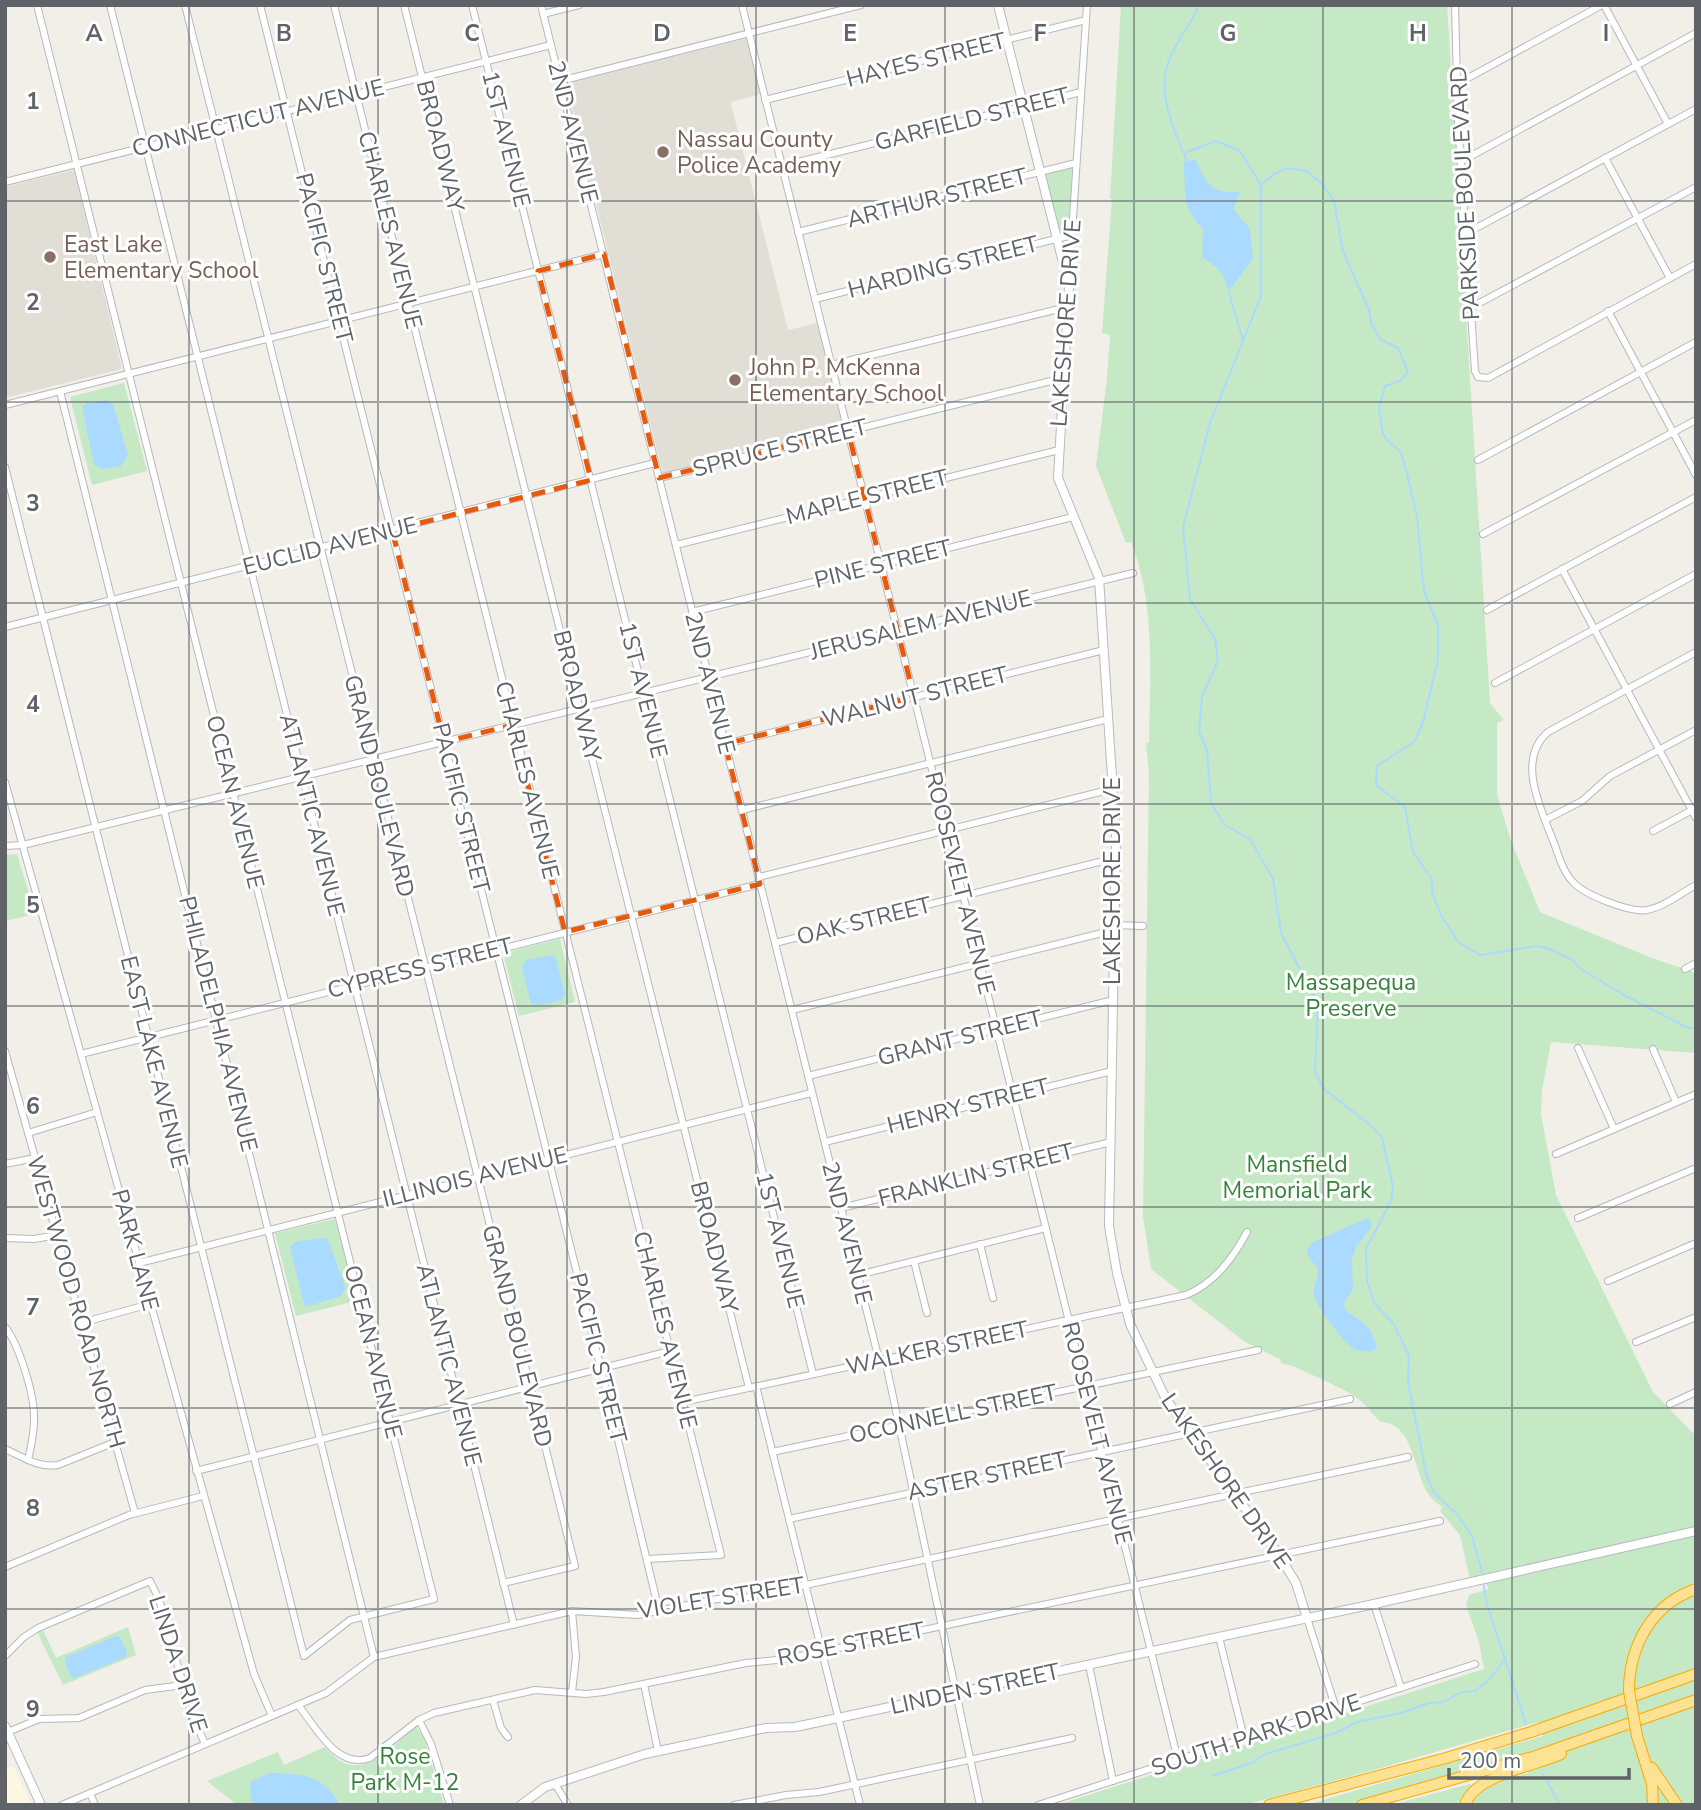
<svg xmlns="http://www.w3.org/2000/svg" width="1701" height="1810" viewBox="0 0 1701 1810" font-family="'Nunito Sans',sans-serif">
	<rect width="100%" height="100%" fill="#f1efe8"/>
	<path fill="#fef7e0" d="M13,1766L32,1805H5V1770Z"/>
	<g fill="#e1ded6">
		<path d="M747,38L761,94L731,102L732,108L788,330L817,323L844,428L663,474L566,83Z"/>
		<path d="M74,170L122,369L5,398V187Z"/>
	</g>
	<g fill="#c5e8c5">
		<path d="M1121,5H1447L1490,703L1504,720L1497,723V795L1511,841L1540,912L1652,958L1696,973V1053L1551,1042L1542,1090L1541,1114L1556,1195L1653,1392L1696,1436V1805H1469C1477,1787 1496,1783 1514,1775L1516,1777L1528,1773L1529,1770L1516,1757L1349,1805H1306L1543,1736L1538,1722L1374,1770L1244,1805H1057L1484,1669L1479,1642L1466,1605L1469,1595L1489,1589L1482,1577L1470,1580L1460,1535L1440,1511L1442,1507C1438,1504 1433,1500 1430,1496C1413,1474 1415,1423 1381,1422C1375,1417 1371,1412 1366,1406C1357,1393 1309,1374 1293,1366L1281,1363L1280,1359L1245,1342L1151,1269L1143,1217L1149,773L1146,743L1149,742C1150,676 1156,604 1131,542L1126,543L1096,466L1107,378L1110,335L1102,333L1112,199H1110Z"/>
		<path d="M1076,163L1072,235L1056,239L1040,172Z"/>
		<path d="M124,383L147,471L92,485L70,397Z"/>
		<path d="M17,854L35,914L5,921V855Z"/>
		<path d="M560,939L575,1002L519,1016L503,953Z"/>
		<path d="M335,1219L356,1301L296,1316L275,1233Z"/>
		<path d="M128,1627L136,1655L63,1685L37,1632L43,1630L56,1658Z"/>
		<path d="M416,1726L425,1741L444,1805H237L207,1781L278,1752L284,1765L325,1747C330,1752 336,1759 342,1762C369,1776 397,1742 416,1726Z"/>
		<path d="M1470,1784L1473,1786L1465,1794L1461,1805H1391Z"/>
	</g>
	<g fill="#aadaff">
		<path d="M1195,159C1208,185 1208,193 1240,192L1233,209L1250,229L1253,258L1233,286L1227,288C1224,271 1216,266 1202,257L1203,229C1182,209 1185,190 1184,162Z"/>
		<path d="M106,400L113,404L128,455L121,466L102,469L94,464L82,407L87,403Z"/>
		<path d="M555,955L565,995L563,999C553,1003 542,1007 531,1003L522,968L524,962L530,959Z"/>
		<path d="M1368,1218L1372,1223L1371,1228L1356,1247L1352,1259L1353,1289L1344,1303L1345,1310C1361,1321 1373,1327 1377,1348L1370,1352C1365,1351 1358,1351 1354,1349C1345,1344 1315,1305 1314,1295C1313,1287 1319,1277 1318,1268C1309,1259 1302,1252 1313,1242Z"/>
		<path d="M322,1238L328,1239L346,1289L341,1296L305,1307L290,1248L295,1242Z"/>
		<path d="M116,1636L120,1637L127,1652L126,1657L74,1678L71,1677L65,1662L66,1657Z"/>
		<path d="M269,1773C300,1774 320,1773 338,1802L334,1805H261L251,1802L250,1782Z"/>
	</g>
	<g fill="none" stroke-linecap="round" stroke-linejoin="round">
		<g stroke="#aadaff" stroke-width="2">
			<path d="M1197,5L1196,12C1172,54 1155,67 1170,117C1174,130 1178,141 1184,153L1216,141L1240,151L1261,185V296L1210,423L1183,527L1190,599L1215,639L1218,661L1202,696L1199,732L1207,750L1211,803L1225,825L1250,839L1273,879L1281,933L1318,1004L1315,1072L1324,1089L1374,1128L1382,1138L1393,1186L1391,1201L1366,1249L1367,1281L1374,1303L1394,1324L1409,1356L1408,1382L1427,1477L1435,1494L1456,1513L1472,1536L1483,1575"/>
			<path d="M1184,153L1188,163"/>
			<path d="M1261,185L1274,174L1287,168L1307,171L1323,185L1334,201L1343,251L1369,310L1371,324L1380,339L1398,348L1408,372L1400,381L1385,386L1379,408L1383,433L1387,440L1401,452L1407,473L1417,517L1424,591L1438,625V660L1423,722L1414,742L1377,766L1376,785L1405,807L1413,852L1432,879V892L1441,915L1458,942L1480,955L1537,946L1550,949L1571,959L1581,969L1624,995L1688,1028H1696"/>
			<path d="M1229,287C1230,307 1240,323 1243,342"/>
			<path d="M1483,1581L1487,1604L1526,1724"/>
			<path d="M1543,1774L1560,1805"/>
			<path d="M1213,1776L1251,1763L1266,1754L1336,1733L1357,1722L1401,1713L1429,1703L1444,1702L1461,1692L1475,1691L1491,1678L1506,1657"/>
		</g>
		<defs>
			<g id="street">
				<path d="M110,5L514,1625"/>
				<path d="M185,5L575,1566L503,1583"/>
				<path d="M260,5L601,1369L659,1611"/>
				<path d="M334,5L721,1555L647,1559"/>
				<path d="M404,5L749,1388"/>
				<path d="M472,5L813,1374"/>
				<path d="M541,5L879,1360"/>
				<path d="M742,5L1178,1760"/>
				<path d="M1455,5L1458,122L1475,371L1478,377L1488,378L1696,264"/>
				<path d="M1604,5L1668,124"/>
				<path d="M543,14L579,5"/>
				<path d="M560,81L861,5"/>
				<path d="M1457,84L1602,5"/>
				<path d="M765,100L1086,20"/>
				<path d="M1605,158L1670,278"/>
				<path d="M1462,161L1696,33"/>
				<path d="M782,166L1081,92"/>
				<path d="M5,182L551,45"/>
				<path d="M798,232L1076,163"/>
				<path d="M1467,233L1696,109"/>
				<path d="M1069,279L1087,5"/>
				<path d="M815,299L1072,235"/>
				<path d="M1472,307L1696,187"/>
				<path d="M1608,311L1696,475"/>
				<path d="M831,365L1067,307"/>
				<path d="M60,391L374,1657"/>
				<path d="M5,405L604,254"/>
				<path d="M1478,460L1696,342"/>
				<path d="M5,467L304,1656L350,1620L434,1599L37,5"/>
				<path d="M659,478L1063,378"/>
				<path d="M1483,534L1696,420"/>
				<path d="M676,545L1059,450"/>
				<path d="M1562,569L1696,818"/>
				<path d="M1487,610L1696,497"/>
				<path d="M692,612L1073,517"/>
				<path d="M5,627L655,463"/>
				<path d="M1696,652L1548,732C1515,760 1542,811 1554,843C1559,856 1563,872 1573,882C1584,895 1631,913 1647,910C1664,907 1681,893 1696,885"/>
				<path d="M1495,683L1696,574"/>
				<path d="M725,744L1104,650"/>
				<path d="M5,782L254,1674L272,1716"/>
				<path d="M742,810L1108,719"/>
				<path d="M1545,820L1582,801L1610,776L1696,730"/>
				<path d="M1653,831L1696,808"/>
				<path d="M5,846L23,845L1133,573"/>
				<path d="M759,877L1112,789"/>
				<path d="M1114,925L1143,926"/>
				<path d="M775,943L1115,858"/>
				<path d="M1685,969L1696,963"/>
				<path d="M792,1010L1114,930"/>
				<path d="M1578,1048L1614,1129"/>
				<path d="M1653,1049L1676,1102"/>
				<path d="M5,1051L135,1513"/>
				<path d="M81,1054L760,884"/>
				<path d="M808,1076L1113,1000"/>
				<path d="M28,1133L97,1112"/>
				<path d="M825,1142L1112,1071"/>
				<path d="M1556,1154L1696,1094"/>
				<path d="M5,1164L35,1158"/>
				<path d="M841,1208L1111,1142"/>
				<path d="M1578,1218L1696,1168"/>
				<path d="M5,1238L34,1239L57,1235"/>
				<path d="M980,1244L993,1298"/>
				<path d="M914,1261L927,1313"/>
				<path d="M139,1263L811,1093"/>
				<path d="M858,1275L1046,1228"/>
				<path d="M1608,1281L1696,1243"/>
				<path d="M81,1323L150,1304"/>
				<path d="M5,1327C19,1344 34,1394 34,1416C35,1431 31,1446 28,1460"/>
				<path d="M1636,1342L1696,1317"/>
				<path d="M885,1359L980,1805"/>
				<path d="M756,1386L860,1805"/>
				<path d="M683,1402L1186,1295C1215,1283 1233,1258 1247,1232"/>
				<path d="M1670,1404L1696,1392"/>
				<path d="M5,1449C23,1457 38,1468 58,1465L115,1442"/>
				<path d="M772,1452L1258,1350"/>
				<path d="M196,1471L670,1351"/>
				<path d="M789,1519L1350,1399"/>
				<path d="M5,1567L129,1515L203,1496"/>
				<path d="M1374,1604L1401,1688"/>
				<path d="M572,1611L576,1657L572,1692"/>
				<path d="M1307,1618L1336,1709"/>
				<path d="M1219,1637L1244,1738"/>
				<path d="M5,1656L24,1637L38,1628L150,1581L159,1599L190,1709L205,1744"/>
				<path d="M1089,1665L1113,1781"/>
				<path d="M644,1684L658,1751"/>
				<path d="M493,1700L501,1728L508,1737"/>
				<path d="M298,1705C316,1727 337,1770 370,1758L419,1720L434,1713L535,1690L586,1694L604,1692L746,1663L786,1659L1440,1521"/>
				<path d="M419,1720L431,1744L450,1805"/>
				<path d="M8,1732L39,1719L79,1718L145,1690L183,1685"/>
				<path d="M555,1784L568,1805"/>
				<path d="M90,1793L95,1805"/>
				<path d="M62,1805L326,1693L374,1657L572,1611L638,1615L717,1599L749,1597L1408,1457"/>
				<path d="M734,1805L786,1795L819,1792L1072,1738"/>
				<path d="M1038,1805L1475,1664"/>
			</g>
			<g id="secondary">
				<path d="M998,5L1069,286L1058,478L1099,578L1116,838L1109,1226L1117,1273L1130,1324L1166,1399L1279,1555L1296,1583L1307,1618"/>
				<path d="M5,1726L41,1805"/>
				<path d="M521,1805L545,1787L645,1754L766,1728L795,1727L838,1718L1374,1604L1696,1531"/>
			</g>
			<g id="highway">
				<path d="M1629,1691C1629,1646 1652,1604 1696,1589"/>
				<path d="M1637,1736L1652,1784L1653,1805"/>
				<path d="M1652,1768L1677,1805"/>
				<path d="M1269,1805L1446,1758L1531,1732L1696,1674"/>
				<path d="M1362,1805L1536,1756L1696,1700"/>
				<path d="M1465,1805C1474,1775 1535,1766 1561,1754"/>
			</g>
		</defs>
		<use href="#street" stroke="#b5b8bc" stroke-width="8"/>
		<use href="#secondary" stroke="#b6babf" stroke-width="10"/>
		<use href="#highway" stroke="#f9ab00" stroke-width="12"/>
		<use href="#street" stroke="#fff" stroke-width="6"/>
		<use href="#secondary" stroke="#fff" stroke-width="8"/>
		<use href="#highway" stroke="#fde293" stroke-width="10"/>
		<defs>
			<path id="highway-bridge" d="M1629,1691L1637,1736"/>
		</defs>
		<use href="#highway-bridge" stroke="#f9ab00" stroke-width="12" stroke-linecap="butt"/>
		<use href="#highway-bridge" stroke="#fde293" stroke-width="10"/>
	</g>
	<path fill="none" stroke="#e8590c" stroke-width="5" stroke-dasharray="14 9" stroke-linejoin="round" d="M604,254L659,478L848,431L914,697L725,744L760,884L565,932L513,725L444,742L392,530L591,480L538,271Z"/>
	<path fill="none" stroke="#5f6368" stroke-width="2" stroke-opacity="0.55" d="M189,5V1805M378,5V1805M567,5V1805M756,5V1805M945,5V1805M1134,5V1805M1323,5V1805M1512,5V1805M5,201H1696M5,402H1696M5,603H1696M5,804H1696M5,1006H1696M5,1207H1696M5,1408H1696M5,1609H1696"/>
	<g fill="#8d6e63" stroke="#fff" stroke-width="2.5">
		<circle cx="663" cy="152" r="7"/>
		<circle cx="50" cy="257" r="7"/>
		<circle cx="735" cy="380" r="7"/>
	</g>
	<g text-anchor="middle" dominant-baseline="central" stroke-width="6" stroke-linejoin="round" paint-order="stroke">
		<g font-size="23" fill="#5f6368" stroke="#fff">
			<text transform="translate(926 60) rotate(-14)">HAYES STREET</text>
			<text transform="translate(258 118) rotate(-14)">CONNECTICUT AVENUE</text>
			<text transform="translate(972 119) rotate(-14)">GARFIELD STREET</text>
			<text transform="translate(573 132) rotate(76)">2ND AVENUE</text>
			<text transform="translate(506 139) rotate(76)">1ST AVENUE</text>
			<text transform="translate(440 146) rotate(76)">BROADWAY</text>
			<text transform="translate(1465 193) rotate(-93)">PARKSIDE BOULEVARD</text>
			<text transform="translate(937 198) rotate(-14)">ARTHUR STREET</text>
			<text transform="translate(390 230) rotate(76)">CHARLES AVENUE</text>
			<text transform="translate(324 258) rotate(76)">PACIFIC STREET</text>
			<text transform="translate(943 267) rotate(-14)">HARDING STREET</text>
			<text transform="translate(1066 323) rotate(-86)">LAKESHORE DRIVE</text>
			<text transform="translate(780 448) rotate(-14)">SPRUCE STREET</text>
			<text transform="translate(867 497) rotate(-14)">MAPLE STREET</text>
			<text transform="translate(330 546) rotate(-14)">EUCLID AVENUE</text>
			<text transform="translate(883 564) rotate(-14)">PINE STREET</text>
			<text transform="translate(921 625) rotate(-14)">JERUSALEM AVENUE</text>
			<text transform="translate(710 683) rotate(76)">2ND AVENUE</text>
			<text transform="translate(643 690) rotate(76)">1ST AVENUE</text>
			<text transform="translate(577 696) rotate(76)">BROADWAY</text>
			<text transform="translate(915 697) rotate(-14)">WALNUT STREET</text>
			<text transform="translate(527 780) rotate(76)">CHARLES AVENUE</text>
			<text transform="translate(379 786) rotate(76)">GRAND BOULEVARD</text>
			<text transform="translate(235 802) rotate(76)">OCEAN AVENUE</text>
			<text transform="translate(461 808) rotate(76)">PACIFIC STREET</text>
			<text transform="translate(312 815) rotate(76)">ATLANTIC AVENUE</text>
			<text transform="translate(1112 881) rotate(-90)">LAKESHORE DRIVE</text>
			<text transform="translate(960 883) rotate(76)">ROOSEVELT AVENUE</text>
			<text transform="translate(864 921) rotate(-14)">OAK STREET</text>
			<text transform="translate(420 968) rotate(-14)">CYPRESS STREET</text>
			<text transform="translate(218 1024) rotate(76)">PHILADELPHIA AVENUE</text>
			<text transform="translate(960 1038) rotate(-14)">GRANT STREET</text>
			<text transform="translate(154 1062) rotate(76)">EAST LAKE AVENUE</text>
			<text transform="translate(968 1106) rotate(-14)">HENRY STREET</text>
			<text transform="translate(976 1175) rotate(-14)">FRANKLIN STREET</text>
			<text transform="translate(475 1177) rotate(-14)">ILLINOIS AVENUE</text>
			<text transform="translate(847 1233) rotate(76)">2ND AVENUE</text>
			<text transform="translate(780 1240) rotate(76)">1ST AVENUE</text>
			<text transform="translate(714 1247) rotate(76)">BROADWAY</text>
			<text transform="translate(135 1250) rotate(75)">PARK LANE</text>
			<text transform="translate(76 1302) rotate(74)">WESTWOOD ROAD NORTH</text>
			<text transform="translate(665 1330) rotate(76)">CHARLES AVENUE</text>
			<text transform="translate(517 1336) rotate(76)">GRAND BOULEVARD</text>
			<text transform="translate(937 1348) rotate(-12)">WALKER STREET</text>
			<text transform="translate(373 1352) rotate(76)">OCEAN AVENUE</text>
			<text transform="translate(598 1358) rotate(76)">PACIFIC STREET</text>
			<text transform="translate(449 1365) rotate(76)">ATLANTIC AVENUE</text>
			<text transform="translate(953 1414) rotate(-12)">OCONNELL STREET</text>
			<text transform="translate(1097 1433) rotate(76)">ROOSEVELT AVENUE</text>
			<text transform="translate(987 1476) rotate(-12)">ASTER STREET</text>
			<text transform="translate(1226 1481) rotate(55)">LAKESHORE DRIVE</text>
			<text transform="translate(721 1598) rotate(-9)">VIOLET STREET</text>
			<text transform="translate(851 1644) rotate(-11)">ROSE STREET</text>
			<text transform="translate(178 1664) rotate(72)">LINDA DRIVE</text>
			<text transform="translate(975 1689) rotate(-12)">LINDEN STREET</text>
			<text transform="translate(1256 1735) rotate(-18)">SOUTH PARK DRIVE</text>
		</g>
		<g font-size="23" fill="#785e54" stroke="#fff" text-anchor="start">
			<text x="677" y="139">Nassau County<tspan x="677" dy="26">Police Academy</tspan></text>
			<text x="64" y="244">East Lake<tspan x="64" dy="26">Elementary School</tspan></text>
			<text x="749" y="367">John P. McKenna<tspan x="749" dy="26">Elementary School</tspan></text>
		</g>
		<g font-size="23" fill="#348238" stroke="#fff">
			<text x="1351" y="982">Massapequa<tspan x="1351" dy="26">Preserve</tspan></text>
			<text x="1297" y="1164">Mansfield<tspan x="1297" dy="26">Memorial Park</tspan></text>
			<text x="405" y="1756">Rose<tspan x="405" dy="26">Park M-12</tspan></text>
		</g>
	</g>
	<g font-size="23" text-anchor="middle" font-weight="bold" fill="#5f6368" stroke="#fff" stroke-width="6" stroke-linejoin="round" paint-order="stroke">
		<text x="94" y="41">A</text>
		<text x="284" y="41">B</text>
		<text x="472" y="41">C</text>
		<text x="662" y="41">D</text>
		<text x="850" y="41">E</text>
		<text x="1040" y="41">F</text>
		<text x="1228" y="41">G</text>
		<text x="1418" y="41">H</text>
		<text x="1606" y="41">I</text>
		<text x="33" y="109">1</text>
		<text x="33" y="310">2</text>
		<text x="33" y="511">3</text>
		<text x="33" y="712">4</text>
		<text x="33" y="913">5</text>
		<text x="33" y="1114">6</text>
		<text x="33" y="1315">7</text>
		<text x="33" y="1516">8</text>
		<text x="33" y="1717">9</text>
	</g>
	<rect width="1701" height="1810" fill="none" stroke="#5f6368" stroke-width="14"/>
	<path d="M1449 1768v10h180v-10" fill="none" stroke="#5f6368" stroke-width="3.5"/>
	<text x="1460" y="1768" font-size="21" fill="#5f6368" stroke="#ffffff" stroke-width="5" paint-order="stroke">200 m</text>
</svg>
